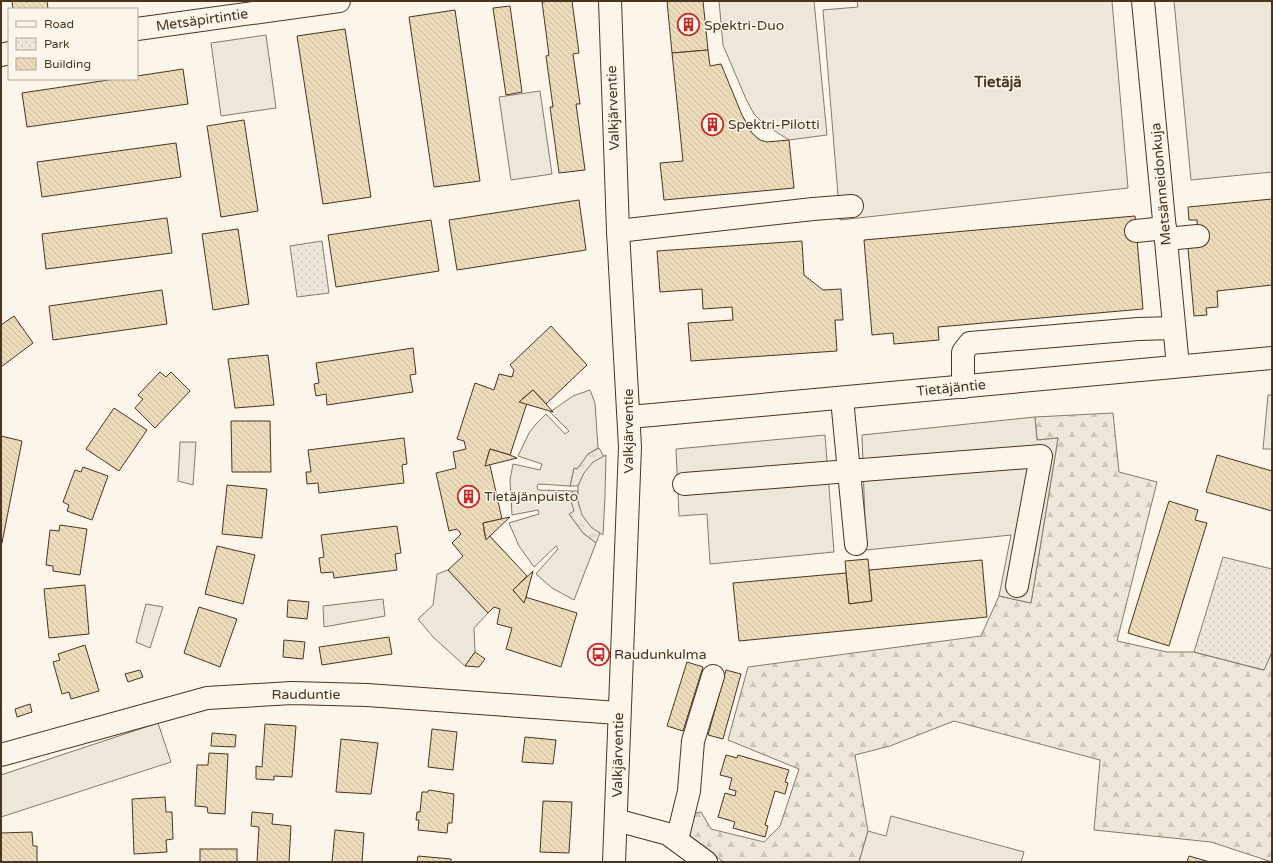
<svg xmlns="http://www.w3.org/2000/svg" width="1273" height="863" viewBox="0 0 1273 863" font-family="'Varela Round',sans-serif">
	<defs>
		<pattern id="grass-tufts" width="24" height="20" patternUnits="userSpaceOnUse"><rect width="24" height="20" fill="#ede6d9"/><path d="M3 7l-1-3M5 7V3M7 7l1-3M15 17l-1-3M17 17v-4M19 17l1-3" fill="none" stroke="#cdc6ba"/></pattern>
		<pattern id="forest-firs" width="22" height="20" patternUnits="userSpaceOnUse"><rect width="22" height="20" fill="#ede6d9"/><path d="M5 1l3.5 6h-7zM16 11l3.5 6h-7z" fill="#cdc6ba"/></pattern>
		<pattern id="park-dots" width="8" height="8" patternUnits="userSpaceOnUse"><rect width="8" height="8" fill="#ede6d9"/><path d="M2 2h.1M6 6h.1" fill="none" stroke="#cdc6ba" stroke-width="1.8" stroke-linecap="round"/></pattern>
		<pattern id="building-back-hatch" width="6" height="6" patternUnits="userSpaceOnUse"><rect width="6" height="6" fill="#ecdcbc"/><path d="M-1 5l2 2M0 0l6 6M5-1l2 2" fill="none" stroke="#ccbda1"/></pattern>
	</defs>
	<rect width="100%" height="100%" fill="#fbf6e9"/>
	<g fill="url(#grass-tufts)" stroke="#887966">
		<path d="M599,448L604,457C590,464 584,472 578,486H570L574,468L577,469L588,454Z"/>
		<path d="M572,491H578C577,507 586,524 600,533L596,543L583,533L569,514L570,498L573,497Z"/>
	</g>
	<path fill="url(#forest-firs)" stroke="#887966" d="M1113,413L1119,472L1157,482L1117,641L1167,652H1194L1263,670L1272,652V862L1211,842L1094,830L1100,760L954,721L890,746L855,755L868,831L859,862H724L690,839V814L701,812L711,829L764,842L780,826L799,769L728,740L748,667L981,636L999,596L1031,603L1058,438L1037,440L1035,417Z"/>
	<g fill="url(#park-dots)" stroke="#887966">
		<path d="M322,241L329,293L297,297L290,246Z"/>
		<path d="M1223,557L1272,569V652L1264,670L1194,652Z"/>
	</g>
	<g fill="#ede7d9" stroke="#887966">
		<path d="M719,1H814L827,135L789,140L764,124L754,114L746,99L723,45Z"/>
		<path d="M857,1H1112L1128,188L840,220L823,10L858,7Z"/>
		<path d="M1174,1H1272V172L1191,180Z"/>
		<path d="M266,35L276,108L221,116L211,43Z"/>
		<path d="M540,91L552,174L511,180L499,97Z"/>
		<path d="M590,390L595,403L598,448L588,454L577,469L574,468L570,486L538,484L537,487L538,490L572,491L573,497L570,498L574,511L569,514L583,533L596,543L574,600L552,588L536,574L558,549L556,546L534,567L519,546L509,523L539,514L538,510L512,515L510,480L513,464L540,470L542,464L518,456L529,433L537,423L546,414L565,434L569,431L550,412L573,396Z"/>
		<path d="M1268,395H1272V449H1263Z"/>
		<path d="M1035,417L1037,440L1058,438L1031,603L999,596L1011,535L866,550L862,435Z"/>
		<path d="M825,435L834,552L710,564L707,514L679,516L676,449Z"/>
		<path d="M180,442H196L193,485L178,481Z"/>
		<path d="M606,455L605,496L603,535L591,527L582,515L578,501V486L584,473L593,462Z"/>
		<path d="M448,570L488,613L474,628L475,652L465,666L433,637L418,619L433,605L437,574Z"/>
		<path d="M383,599L385,616L324,627L323,606Z"/>
		<path d="M146,604L163,607L150,648L136,642Z"/>
		<path d="M158,723L171,762L1,817V775Z"/>
		<path d="M891,816L1024,852L1021,862H859L868,831L886,836Z"/>
	</g>
	<g fill="url(#building-back-hatch)" stroke="#4a3520">
		<path d="M12,1H47L48,9H13Z"/>
		<path d="M551,1H572L579,53L573,54L580,104H576L585,170L559,173L550,107H553L546,56L549,55L542,2Z"/>
		<path d="M667,1H703L708,50L672,53Z"/>
		<path d="M510,6L522,92L506,95L493,8Z"/>
		<path d="M455,10L480,181L434,187L409,17Z"/>
		<path d="M345,29L371,197L323,204L297,36Z"/>
		<path d="M708,50L710,66L721,64L742,115L752,133L760,140L767,142L789,140L794,188L664,200L660,163L683,161L672,53Z"/>
		<path d="M183,69L188,104L27,127L22,93L115,79H137V76Z"/>
		<path d="M244,120L258,211L221,217L207,126Z"/>
		<path d="M176,143L181,177L42,197L37,162Z"/>
		<path d="M1272,199V285L1217,291L1218,307L1206,308L1207,315L1194,316L1188,248L1199,247L1197,220H1189L1188,207Z"/>
		<path d="M579,200L586,250L457,270L449,220Z"/>
		<path d="M1135,216L1143,309L938,327L939,340L894,344L893,333L872,335L864,240Z"/>
		<path d="M167,218L172,253L46,269L42,234Z"/>
		<path d="M431,220L439,271L336,287L328,235Z"/>
		<path d="M238,229L249,304L213,310L202,234Z"/>
		<path d="M802,241L804,275L823,290L841,289L843,320H835L837,351L691,361L688,323L733,320L732,307L703,309L702,289L660,292L657,251Z"/>
		<path d="M162,290L167,324L53,340L49,306Z"/>
		<path d="M14,316L33,343L1,367V325Z"/>
		<path d="M551,326L587,365L546,404L533,390L522,399L528,400L510,455L490,449L486,462L489,461L502,519L483,523L485,536L487,533L527,576L513,590L521,599L522,596L577,613L561,667L506,649L512,628L497,624L500,609L494,607L488,613L448,570L463,556L452,543L461,534L457,529L449,531L436,473L456,468L453,452L466,449L464,441L457,439L475,383L494,390L499,374L512,377L514,370L510,365Z"/>
		<path d="M413,348L416,374L410,375L413,392L327,405L326,394L316,396L314,384L319,383L316,363Z"/>
		<path d="M268,355L274,405L235,408L228,359Z"/>
		<path d="M160,372L166,377L171,372L190,391L155,428L135,408L143,399L138,395Z"/>
		<path d="M533,390L546,404L553,412L519,402Z"/>
		<path d="M114,408L147,430L119,471L86,449Z"/>
		<path d="M231,421H270L271,472H232Z"/>
		<path d="M1,436L22,441L2,543H1Z"/>
		<path d="M404,438L407,464L402,465L404,483L319,493L318,483L307,484L306,472H311L308,450Z"/>
		<path d="M490,449L510,455L517,458L485,466Z"/>
		<path d="M1217,455L1272,471V511L1206,492Z"/>
		<path d="M83,467L108,476L92,520L67,511L69,505L63,502L75,470L81,472Z"/>
		<path d="M227,485L267,489L262,538L222,534Z"/>
		<path d="M1169,501L1198,510L1195,520L1207,523L1169,646L1128,633Z"/>
		<path d="M510,517L490,536L486,540L483,523Z"/>
		<path d="M60,525L87,529L80,575L53,571V566L46,565L50,530L59,531Z"/>
		<path d="M397,526L401,553L395,554L397,570L334,578L333,572L321,573L319,558L324,557L321,535Z"/>
		<path d="M217,546L255,555L243,604L205,594Z"/>
		<path d="M868,559L872,601L849,604L845,561Z"/>
		<path d="M982,560L987,617L739,641L733,583L846,573L849,604L872,601L869,570Z"/>
		<path d="M533,571L526,597L524,603L513,590Z"/>
		<path d="M85,585L89,634L49,638L44,589Z"/>
		<path d="M288,600L309,602L307,619L287,617Z"/>
		<path d="M199,607L237,619L220,667L184,653Z"/>
		<path d="M389,637L392,654L322,665L319,647Z"/>
		<path d="M284,640L305,642L303,659L283,657Z"/>
		<path d="M85,645L99,691L71,699L69,692L62,694L53,662L60,660L58,654Z"/>
		<path d="M475,652L485,659L479,667L465,666Z"/>
		<path d="M687,662L703,667L683,731L667,726Z"/>
		<path d="M140,670L143,677L128,682L125,674Z"/>
		<path d="M726,670L741,674L723,739L708,735Z"/>
		<path d="M30,704L32,712L17,717L15,709Z"/>
		<path d="M265,724L296,726L292,777L274,776V780L256,779V766L262,767Z"/>
		<path d="M432,729L457,732L453,770L428,767Z"/>
		<path d="M212,733L236,735L235,747L211,746Z"/>
		<path d="M525,737L556,740L553,764L522,762Z"/>
		<path d="M341,739L378,743L371,794L336,792Z"/>
		<path d="M209,753L228,754L225,814L208,813L207,807L195,806L197,765H208Z"/>
		<path d="M726,755L737,758L738,755L789,770L785,782L788,783L785,794L775,791L765,825L768,826L765,837L733,828L735,822L718,817L725,793L735,796L736,791L729,789L732,778L720,775Z"/>
		<path d="M429,790L454,794L452,823H448L447,833L418,830L419,820H416L417,812H420L422,792H428Z"/>
		<path d="M165,797L166,812H172L173,839L166,840L167,852L134,854L132,799Z"/>
		<path d="M543,801L572,802L569,853L540,852Z"/>
		<path d="M252,812L273,814L272,824L291,826L289,862H257L259,827L251,826Z"/>
		<path d="M335,830L364,833L362,862H332Z"/>
		<path d="M32,832L33,846H37V862H1V833Z"/>
		<rect x="200" y="849" width="37" height="13"/>
		<path d="M418,856L451,859V862H417Z"/>
		<path d="M1189,856L1210,862H1187Z"/>
	</g>
	<g fill="none" stroke-linecap="round" stroke-linejoin="round">
		<defs>
			<g id="minor">
				<path d="M610,1L618,231L630,447L614,862"/>
				<path d="M1143,1L1178,366"/>
				<path d="M137,29L339,1"/>
				<path d="M1,55L9,53"/>
				<path d="M618,231L813,209L852,206"/>
				<path d="M1136,231L1165,228"/>
				<path d="M1166,239L1198,236"/>
				<path d="M963,387V352L970,343L1138,329L1174,328"/>
				<path d="M842,399L856,544"/>
				<path d="M630,417L1272,358"/>
				<path d="M684,484L1041,456L1017,586"/>
				<path d="M1,755L207,698L292,693L367,695L618,713"/>
				<path d="M616,820L668,834L706,862"/>
				<path d="M677,840L689,791L693,741L713,676"/>
			</g>
		</defs>
		<use href="#minor" stroke="#4a3520" stroke-width="24"/>
		<use href="#minor" stroke="#fbf6e9" stroke-width="22"/>
	</g>
	<defs>
		<symbol id="building-ring" viewBox="-11 -11 22 22"><circle r="9.5" fill="#fbf6e9" stroke="#c62828" stroke-width="1.5"/><path d="M-4-6H4V6H1V3H-1V6H-4ZM-2.5-4.3h1.7v1.8h-1.7ZM.8-4.3h1.7v1.8H.8ZM-2.5-1h1.7V.8h-1.7ZM.8-1h1.7V.8H.8Z" fill="#c62828"/></symbol>
		<symbol id="bus-ring" viewBox="-11 -11 22 22"><circle r="9.5" fill="#fbf6e9" stroke="#c62828" stroke-width="1.5"/><path d="M-5-6H5V4H4V6H2V4H-2V6H-4V4H-5ZM-3.5-4V0h7V-4ZM-3.5 1.2v1.5H-2V1.2ZM2 1.2v1.5H3.5V1.2Z" fill="#c62828"/></symbol>
	</defs>
	<g fill-rule="evenodd">
		<use href="#building-ring" x="676" y="12" width="25" height="25"/>
		<use href="#building-ring" x="700" y="112" width="25" height="25"/>
		<use href="#building-ring" x="456" y="484" width="25" height="25"/>
		<use href="#bus-ring" x="586" y="642" width="25" height="25"/>
	</g>
	<g text-anchor="middle" dominant-baseline="central" stroke-width="3" stroke-linejoin="round" paint-order="stroke">
		<g font-size="14" fill="#4a3520" stroke="#fbf6e9">
			<text transform="translate(202 20) rotate(-8)">Metsäpirtintie</text>
			<text transform="translate(613 108) rotate(-92)">Valkjärventie</text>
			<text transform="translate(1161 184) rotate(-95)">Metsänneidonkuja</text>
			<text transform="translate(951 388) rotate(-6)">Tietäjäntie</text>
			<text transform="translate(628 431) rotate(-90)">Valkjärventie</text>
			<text x="306" y="694">Rauduntie</text>
			<text transform="translate(618 755) rotate(-89)">Valkjärventie</text>
		</g>
		<g font-size="14" fill="#4a3520" stroke="#fbf6e9" text-anchor="start">
			<text x="704" y="25">Spektri-Duo</text>
			<text x="728" y="124">Spektri-Pilotti</text>
			<text x="484" y="496">Tietäjänpuisto</text>
			<text x="614" y="654">Raudunkulma</text>
		</g>
		<g font-size="15" font-weight="bold" fill="#4a3520" stroke="#fbf6e9">
			<text x="998" y="82">Tietäjä</text>
		</g>
	</g>
	<rect width="1273" height="863" fill="none" stroke="#4a3520" stroke-width="4"/>
	<rect x="8" y="8" width="130" height="72" fill="#fbf6e9" stroke="#b4a999"/>
	<rect x="16" y="21" width="20" height="6" fill="#fbf6e9" stroke="#b4a999"/>
	<text x="44" y="28" font-size="12" fill="#4a3520">Road</text>
	<rect x="16" y="38" width="20" height="12" fill="url(#park-dots)" stroke="#b4a999"/>
	<text x="44" y="48" font-size="12" fill="#4a3520">Park</text>
	<rect x="16" y="58" width="20" height="12" fill="url(#building-back-hatch)" stroke="#b4a999"/>
	<text x="44" y="68" font-size="12" fill="#4a3520">Building</text>
</svg>
